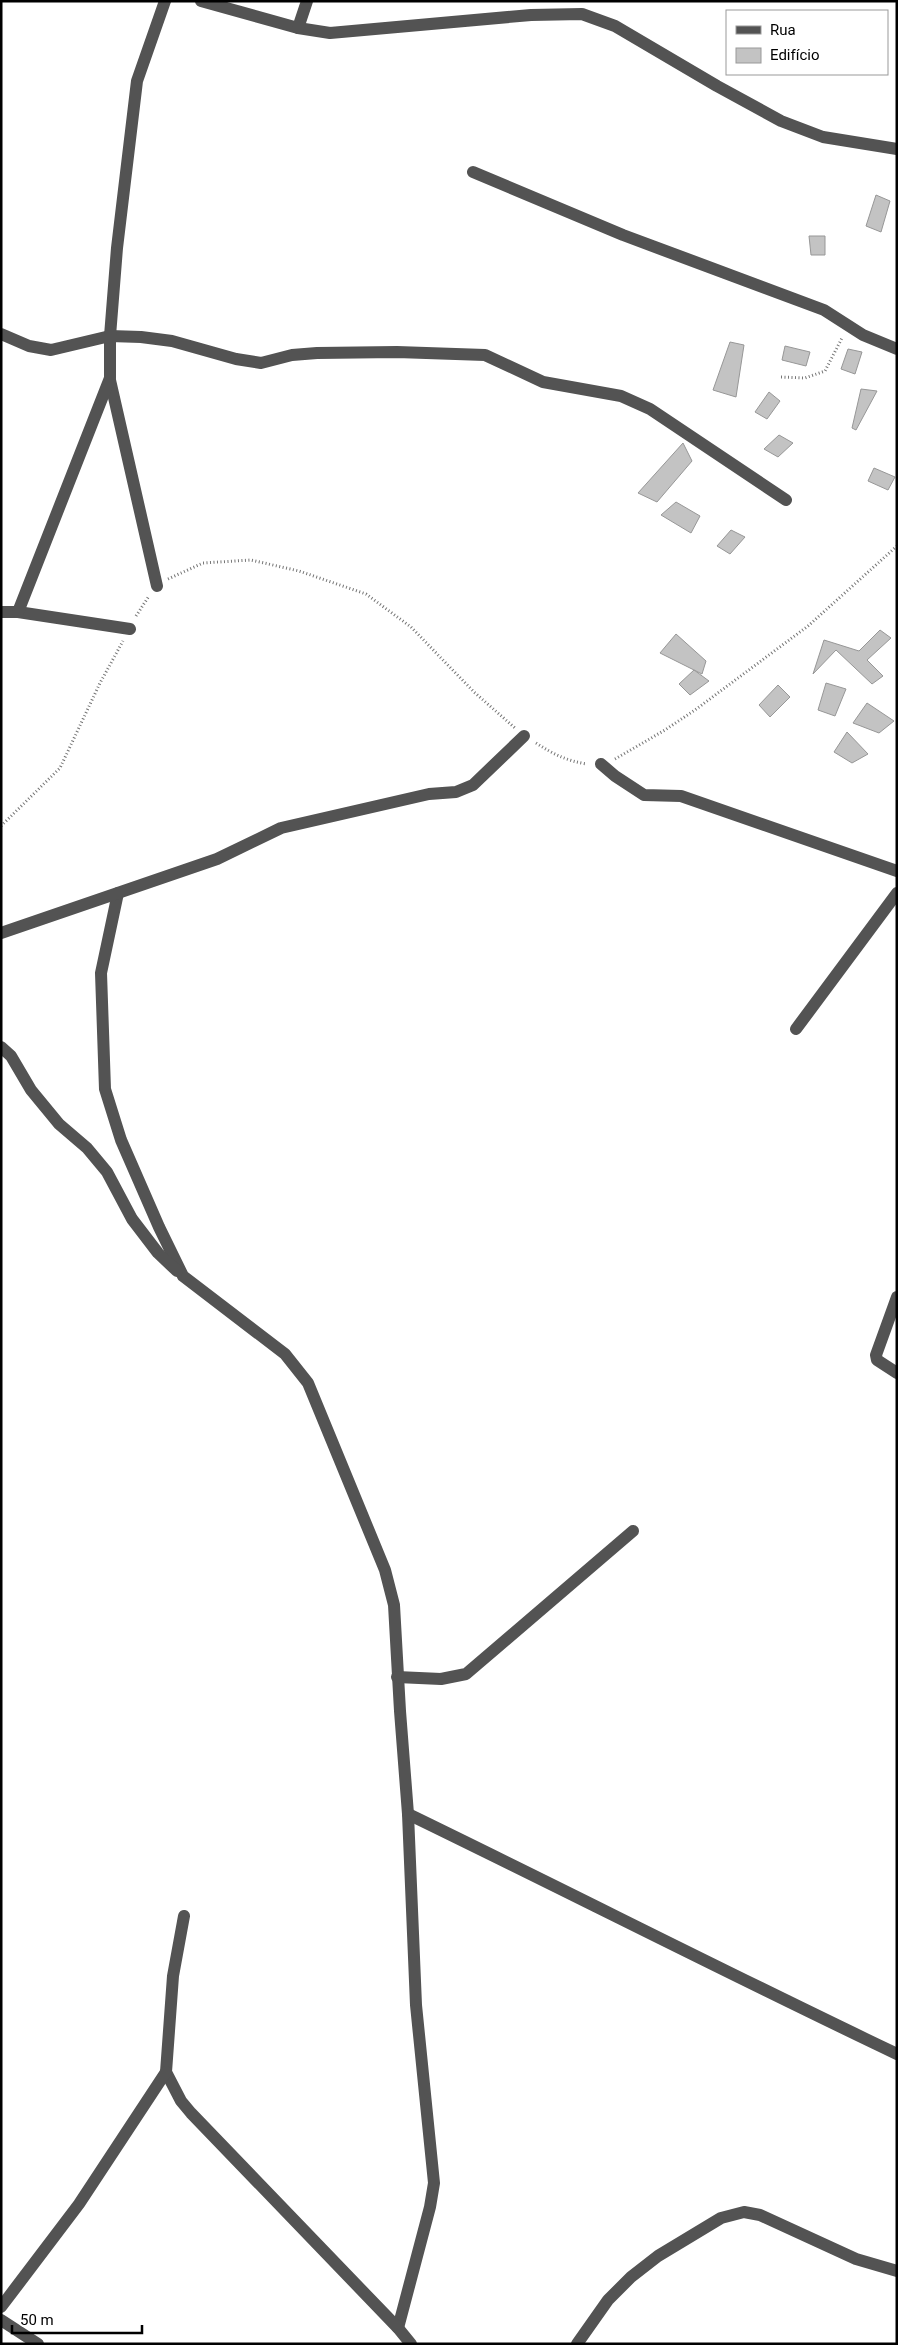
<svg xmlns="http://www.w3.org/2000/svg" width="898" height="2345" viewBox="0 0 898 2345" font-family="Roboto,sans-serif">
	<rect width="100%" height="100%" fill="#fff"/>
	<g fill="#c3c3c3" stroke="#979797">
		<path d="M876,195L890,201L881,232L866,226Z"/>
		<path d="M809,236H825V255H811Z"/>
		<path d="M730,342L744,345L736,397L713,390Z"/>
		<path d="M785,346L810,352L806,366L782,360Z"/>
		<path d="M848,349L862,352L855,374L841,369Z"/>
		<path d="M861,389L877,391L856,430L852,428Z"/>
		<path d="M769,392L780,401L767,419L755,412Z"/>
		<path d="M779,435L793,443L778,457L764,449Z"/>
		<path d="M683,443L692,461L657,502L638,493Z"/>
		<path d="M874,468L895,477L888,490L868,481Z"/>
		<path d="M676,502L700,516L691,533L661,515Z"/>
		<path d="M731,530L745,537L730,554L717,546Z"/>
		<path d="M880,630L891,638L867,660L883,676L872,684L836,650L813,674L824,640L859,651Z"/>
		<path d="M676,634L706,661L702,674L660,653Z"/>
		<path d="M694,670L709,681L690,695L679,684Z"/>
		<path d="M826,683L846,689L835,716L818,710Z"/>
		<path d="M778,685L790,697L770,717L759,705Z"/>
		<path d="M867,703L894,721L879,733L853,723Z"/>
		<path d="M847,732L868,754L852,763L834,752Z"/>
	</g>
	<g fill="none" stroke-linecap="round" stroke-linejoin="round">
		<g stroke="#757575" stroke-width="3" stroke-dasharray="1 2.5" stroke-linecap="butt">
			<path d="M781,377L805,378L825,371L842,338"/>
			<path d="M168,579L203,563L251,560L299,571L366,594L411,627L474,692L515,728"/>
			<path d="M136,616L149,596"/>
			<path d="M536,743C553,754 567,761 587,764"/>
			<path d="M615,759L665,730L695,710L808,626L897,546"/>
			<path d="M1,826L60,768L100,683L123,641"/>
		</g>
		<g stroke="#535353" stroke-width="12">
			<path d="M201,1L298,28L330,33L531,15L582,14L615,26L717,86L781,121L823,137L897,149"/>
			<path d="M298,28L307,1"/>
			<path d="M473,172L623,235L824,310L863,335L897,349"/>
			<path d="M1,334L29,346L51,350L110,336L141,337L172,341L236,359L261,363L292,355L317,353L397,352L485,355L543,382L621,396L650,409L786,500"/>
			<path d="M110,380L157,586"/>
			<path d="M1,612H18L130,629"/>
			<path d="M18,612L110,378V336L117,248L137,81L165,1"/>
			<path d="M601,764L615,776L644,795L681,796L897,871"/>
			<path d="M118,893L101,973L105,1089L121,1140L159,1227L183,1276L285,1354L308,1383L385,1570L394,1605L400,1711L408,1814L416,2005L434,2183L430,2207L398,2328"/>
			<path d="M1,933L217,859L281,828L429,794L456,792L473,785L524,736"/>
			<path d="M796,1029L897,893"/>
			<path d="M1,1047L11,1056L31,1090L59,1124L87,1148L107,1172L132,1219L158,1253L177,1271"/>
			<path d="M897,1297L876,1355L877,1360L897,1373"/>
			<path d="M397,1677L441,1679L466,1674L633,1531"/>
			<path d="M408,1814C571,1893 733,1976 897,2054"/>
			<path d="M184,1916L173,1976L166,2072L181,2101L191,2113L398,2328L411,2344"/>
			<path d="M1,2307L79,2204L166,2072"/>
			<path d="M1,2320L38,2344"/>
			<path d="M577,2344L608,2300L631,2277L658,2256L721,2218L744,2212L760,2215L856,2259L897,2271"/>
		</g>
	</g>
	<rect width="898" height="2345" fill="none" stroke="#000000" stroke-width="5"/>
	<rect x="726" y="10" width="162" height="65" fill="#ffffff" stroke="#999999"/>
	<rect x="736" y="26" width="25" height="8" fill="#535353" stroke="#999999"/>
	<text x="770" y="35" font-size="15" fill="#000000">Rua</text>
	<rect x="736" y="48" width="25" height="15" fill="#c3c3c3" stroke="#999999"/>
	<text x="770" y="60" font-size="15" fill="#000000">Edifício</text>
	<path d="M12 2325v8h130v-8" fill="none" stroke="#000000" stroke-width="2.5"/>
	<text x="20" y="2325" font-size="15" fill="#000000" stroke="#ffffff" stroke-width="4" paint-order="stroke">50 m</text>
</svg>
